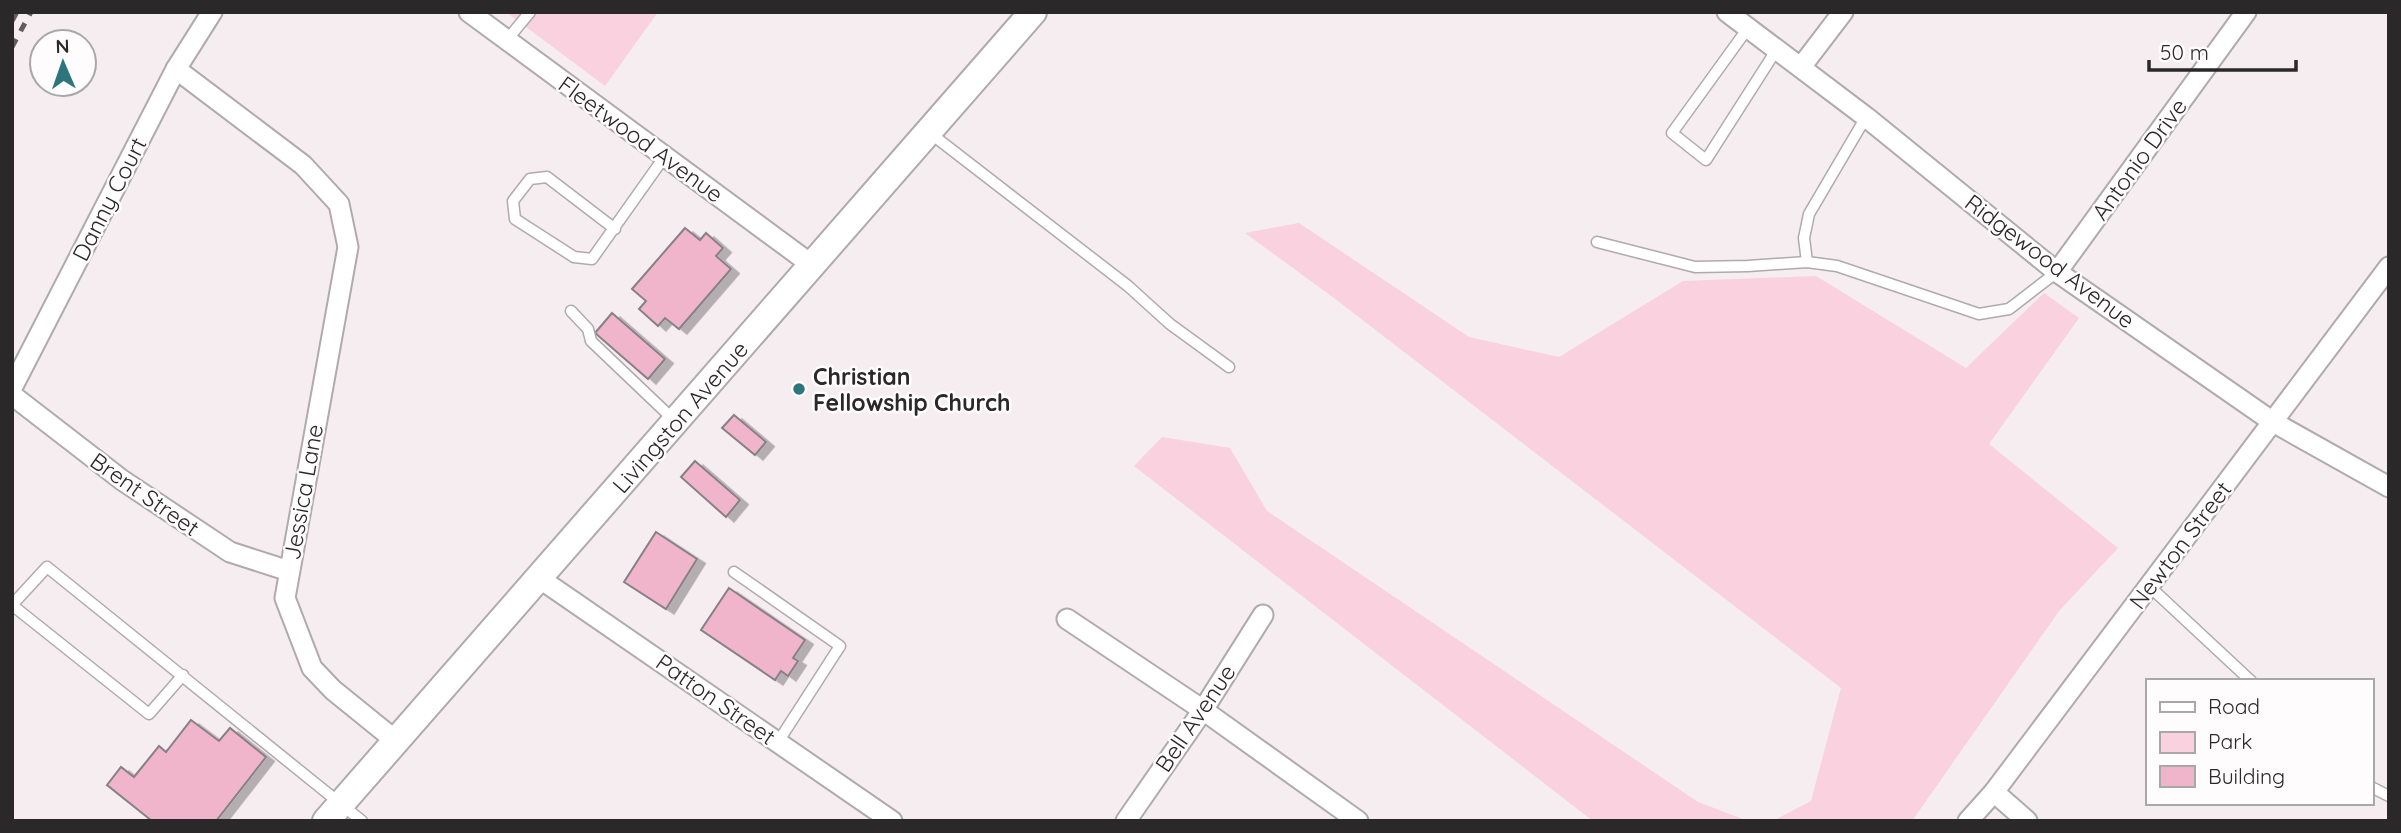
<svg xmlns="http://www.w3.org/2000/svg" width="2401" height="833" viewBox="0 0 2401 833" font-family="Quicksand,sans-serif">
	<defs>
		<filter id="shadow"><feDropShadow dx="8" dy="4.5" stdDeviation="0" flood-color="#0004"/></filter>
	</defs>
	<rect width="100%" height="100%" fill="#f5edf0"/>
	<g fill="#fad1df">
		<path d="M506,12H658L605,86Z"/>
		<path d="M1299,223L1469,337L1559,357L1683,281L1816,276L1966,368L2044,293L2079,318L1989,444L2118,548L2059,611L1912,821H1773L1811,801L1841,688L1334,298L1245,233Z"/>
		<path d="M1162,437L1230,448L1267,511L1698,802L1748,821H1593L1134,466Z"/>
	</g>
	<g fill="#f1b5cb" stroke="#888184" stroke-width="2" filter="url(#shadow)">
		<path d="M685,228L700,240L706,233L723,248L716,256L731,269L679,329L665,318L658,326L639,309L646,301L632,289Z"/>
		<path d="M612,313L665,359L648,379L595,333Z"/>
		<path d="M734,415L766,442L755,455L722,428Z"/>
		<path d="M695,461L740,500L726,517L681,477Z"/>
		<path d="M656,532L697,559L666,609L624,582Z"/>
		<path d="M729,588L805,640L793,658L798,661L788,676L781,671L775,680L701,630Z"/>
		<path d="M191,720L219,741L230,728L266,757L216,821H152L107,785L121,767L134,777L159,746L166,752Z"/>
	</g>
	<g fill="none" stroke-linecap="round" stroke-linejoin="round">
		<defs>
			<g id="service">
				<path d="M1748,28L1672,133L1706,160L1777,49"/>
				<path d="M506,41L530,12"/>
				<path d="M930,133L1128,286L1170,324L1229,367"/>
				<path d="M615,229L547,177L530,179L513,201L515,219L574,257L592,259L665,156"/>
				<path d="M1597,242L1695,267L1748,266L1807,262L1837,266L1979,314L2009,309L2057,272"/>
				<path d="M1807,262L1804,238L1809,214L1866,117"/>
				<path d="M571,311L588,329L591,341L675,421"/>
				<path d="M734,572L840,646L778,742"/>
				<path d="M2149,586L2251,681"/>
				<path d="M183,675L149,714L12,605L47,567L362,821"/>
				<path d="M2371,787L2389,796"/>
			</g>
			<g id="minor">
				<path d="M469,12L812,265"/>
				<path d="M1727,12L1866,117L2057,272L2273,422L2389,487"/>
				<path d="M1801,67L1843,12"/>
				<path d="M176,69L303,165L339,204L348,247L285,598L312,668L333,690L396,741"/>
				<path d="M2057,272L2246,12"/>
				<path d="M12,388L176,69L212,12"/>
				<path d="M12,395L122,480L230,552L289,571"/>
				<path d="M539,578L892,821"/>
				<path d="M1067,619L1203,710L1358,821"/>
				<path d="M1994,792L2027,821"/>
				<path d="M1126,821L1203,710L1263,615"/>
				<path d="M1968,821L1994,792L2389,267"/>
			</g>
			<path id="secondary" d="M326,821L1033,12"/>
		</defs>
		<use href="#service" stroke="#b1aaac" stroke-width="13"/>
		<use href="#minor" stroke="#b1aaac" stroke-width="23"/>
		<use href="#secondary" stroke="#b1aaac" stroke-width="30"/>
		<use href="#service" stroke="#fff" stroke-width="10"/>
		<use href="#minor" stroke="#fff" stroke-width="19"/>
		<use href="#secondary" stroke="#fff" stroke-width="26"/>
		<g stroke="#625e5f" stroke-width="5" stroke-dasharray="9 9" stroke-linecap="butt">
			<path d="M12,21L17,12"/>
			<path d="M12,47L31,12"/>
		</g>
	</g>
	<circle fill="#2d767e" stroke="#fffcfd" stroke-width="2.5" cx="799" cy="389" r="7"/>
	<g text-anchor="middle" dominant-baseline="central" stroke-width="5" stroke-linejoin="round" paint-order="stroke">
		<g font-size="23" fill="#2a2828" stroke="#fffcfd">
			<text transform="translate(641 139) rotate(36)">Fleetwood Avenue</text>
			<text transform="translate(2139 159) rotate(-54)">Antonio Drive</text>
			<text transform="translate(109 199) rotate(-63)">Danny Court</text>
			<text transform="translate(2050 261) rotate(37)">Ridgewood Avenue</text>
			<text transform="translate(680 417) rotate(-49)">Livingston Avenue</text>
			<text transform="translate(303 492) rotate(-80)">Jessica Lane</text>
			<text transform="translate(145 494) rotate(35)">Brent Street</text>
			<text transform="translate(2180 545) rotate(-53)">Newton Street</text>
			<text transform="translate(716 699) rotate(35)">Patton Street</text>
			<text transform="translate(1195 718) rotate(-56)">Bell Avenue</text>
		</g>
		<g font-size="23" font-weight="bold" fill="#2a2828" stroke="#fffcfd" text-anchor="start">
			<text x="813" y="376">Christian<tspan x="813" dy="26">Fellowship Church</tspan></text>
		</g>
	</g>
	<rect width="2401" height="833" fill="none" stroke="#2a2828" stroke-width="28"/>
	<rect x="2146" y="679" width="228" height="126" fill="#fffcfd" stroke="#aaa7a8" stroke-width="2"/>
	<rect x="2160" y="702" width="35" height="10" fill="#ffffff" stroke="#aaa7a8" stroke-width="2"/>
	<text x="2208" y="714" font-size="21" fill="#2a2828">Road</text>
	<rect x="2160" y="732" width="35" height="21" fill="#fad1df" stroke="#aaa7a8" stroke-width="2"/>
	<text x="2208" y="749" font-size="21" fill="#2a2828">Park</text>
	<rect x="2160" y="766" width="35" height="21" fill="#f1b5cb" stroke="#aaa7a8" stroke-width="2"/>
	<text x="2208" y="784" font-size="21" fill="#2a2828">Building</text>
	<g transform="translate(63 63) rotate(358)"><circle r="33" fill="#fffcfd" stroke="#aaa7a8" stroke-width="2"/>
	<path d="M0-5L12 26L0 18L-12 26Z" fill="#2d767e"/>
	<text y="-10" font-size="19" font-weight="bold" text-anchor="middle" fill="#2a2828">N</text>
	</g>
	<path d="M2149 60v10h147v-10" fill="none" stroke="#2a2828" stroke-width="3.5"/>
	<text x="2160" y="60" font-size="21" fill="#2a2828" stroke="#fffcfd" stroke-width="5" paint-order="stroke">50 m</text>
</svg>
